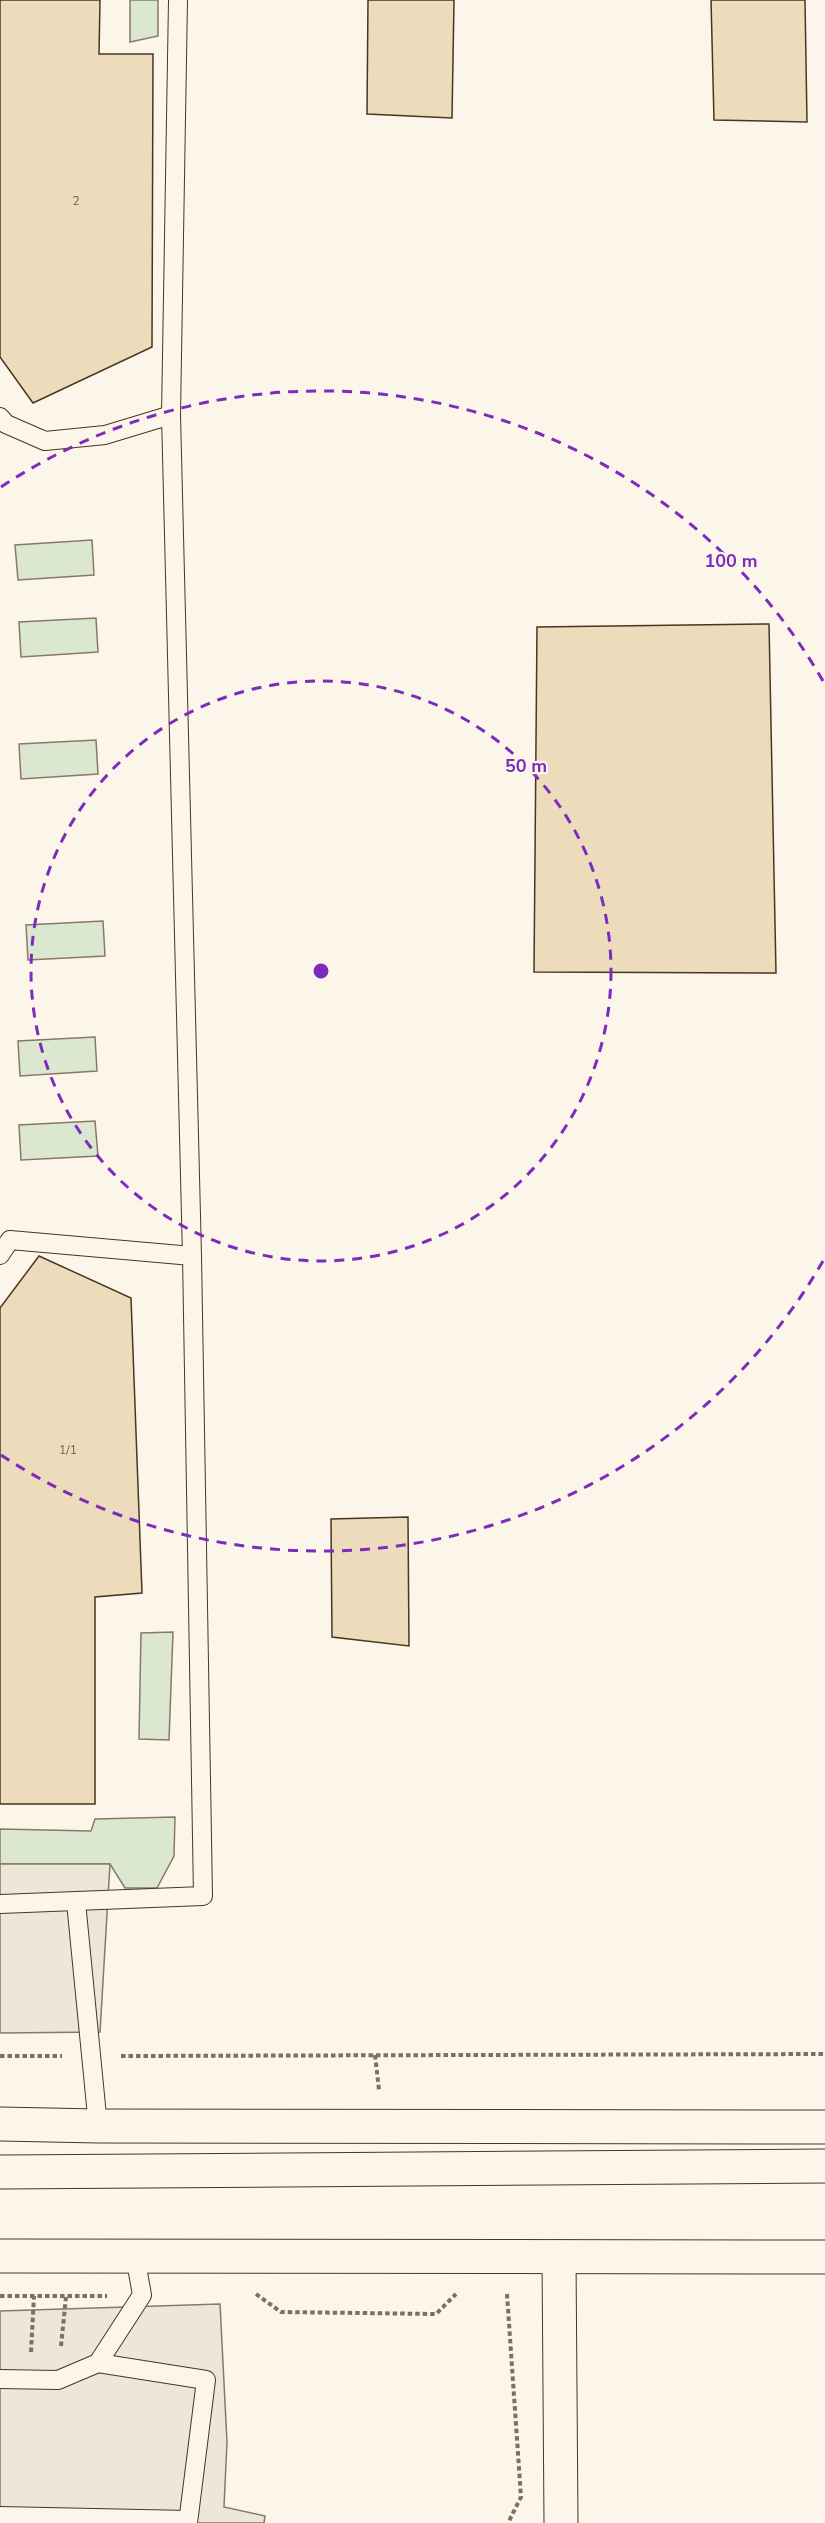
<svg xmlns="http://www.w3.org/2000/svg" width="825" height="2523" viewBox="0 0 825 2523" font-family="'Nunito Sans',sans-serif">
	<rect width="100%" height="100%" fill="#fbf6e9"/>
	<g fill="#dce7d0" stroke="#887966" stroke-width="1.5">
		<path d="M130,0H158V36L130,42Z"/>
		<path d="M92,540L94,575L18,580L15,545Z"/>
		<path d="M96,618L98,652L21,657L19,622Z"/>
		<path d="M96,740L98,774L21,779L19,744Z"/>
		<path d="M103,921L105,956L28,960L26,925Z"/>
		<path d="M95,1037L97,1071L20,1076L18,1041Z"/>
		<path d="M95,1121L98,1156L21,1160L19,1125Z"/>
		<path d="M173,1632L169,1740L139,1739L141,1633Z"/>
		<path d="M175,1817L174,1856L157,1888H125L110,1864H0V1829L91,1831L95,1819Z"/>
	</g>
	<g fill="#ede7d9" stroke="#887966" stroke-width="1.5">
		<path d="M0,1864H110L100,2032L0,2033Z"/>
		<path d="M220,2304L227,2442L224,2507L265,2516L264,2523H0V2311Z"/>
	</g>
	<g fill="#ecdcbc" stroke="#4a3520" stroke-width="1.5">
		<path d="M0,0H100L99,54H153L152,347L33,403L0,357Z"/>
		<path d="M368,0H454L452,118L367,114Z"/>
		<path d="M711,0H805L807,122L714,120Z"/>
		<path d="M769,624L776,973L534,972L537,627Z"/>
		<path d="M39,1256L131,1298L142,1593L95,1597V1804H0V1308Z"/>
		<path d="M408,1517L409,1646L332,1637L331,1519Z"/>
	</g>
	<g fill="none" stroke-linecap="round" stroke-linejoin="round">
		<defs>
			<g id="service">
				<path d="M178,0L171,415L192,1256"/>
				<path d="M0,417L6,424L45,441L105,435L171,415"/>
				<path d="M0,1255L10,1240L192,1256L203,1896L0,1904"/>
				<path d="M76,1902L98,2126"/>
				<path d="M135,2256L142,2295L98,2363L206,2380L188,2523"/>
				<path d="M0,2379L58,2380L98,2363"/>
				<path d="M0,2516L188,2520"/>
			</g>
			<g id="minor">
				<path d="M0,2256L825,2257"/>
				<path d="M559,2257L561,2523"/>
			</g>
			<g id="tertiary">
				<path d="M0,2124L98,2126L825,2127"/>
				<path d="M0,2172L825,2166"/>
			</g>
		</defs>
		<use href="#service" stroke="#4a3520" stroke-width="20"/>
		<use href="#minor" stroke="#4a3520" stroke-width="35"/>
		<use href="#tertiary" stroke="#4a3520" stroke-width="35"/>
		<g stroke="#7f6f5c" stroke-width="4" stroke-dasharray="4.5 3" stroke-linecap="butt">
			<path d="M375,2055L379,2090"/>
			<path d="M0,2056H62"/>
			<path d="M121,2056L825,2054"/>
			<path d="M256,2294L281,2312L436,2314L456,2294"/>
			<path d="M507,2294L521,2497L508,2523"/>
			<path d="M0,2296H107"/>
			<path d="M61,2346L66,2297"/>
			<path d="M31,2352L34,2296"/>
		</g>
		<use href="#service" stroke="#fbf6e9" stroke-width="18"/>
		<use href="#minor" stroke="#fbf6e9" stroke-width="33"/>
		<use href="#tertiary" stroke="#fbf6e9" stroke-width="33"/>
	</g>
	<g fill="none" stroke="#7b2cbf" stroke-width="3" stroke-dasharray="10 8">
		<circle cx="321" cy="971" r="290"/>
		<path d="M823 1261A580 580 0 0 1 1 1455M1 487A580 580 0 0 1 823 681"/>
	</g>
	<g text-anchor="middle" dominant-baseline="central" stroke-width="4.5" stroke-linejoin="round" paint-order="stroke">
		<g font-size="12" fill="#725f47">
			<text x="76" y="201">2</text>
			<text x="68" y="1450">1/1</text>
		</g>
	</g>
	<circle cx="321" cy="971" r="9" fill="#7b2cbf" stroke="#fbf6e9" stroke-width="3"/>
	<g font-size="18" text-anchor="middle" font-weight="bold" fill="#7b2cbf" stroke="#fbf6e9" stroke-width="4.5" stroke-linejoin="round" paint-order="stroke">
		<text x="731" y="567">100 m</text>
		<text x="526" y="772">50 m</text>
	</g>
</svg>
